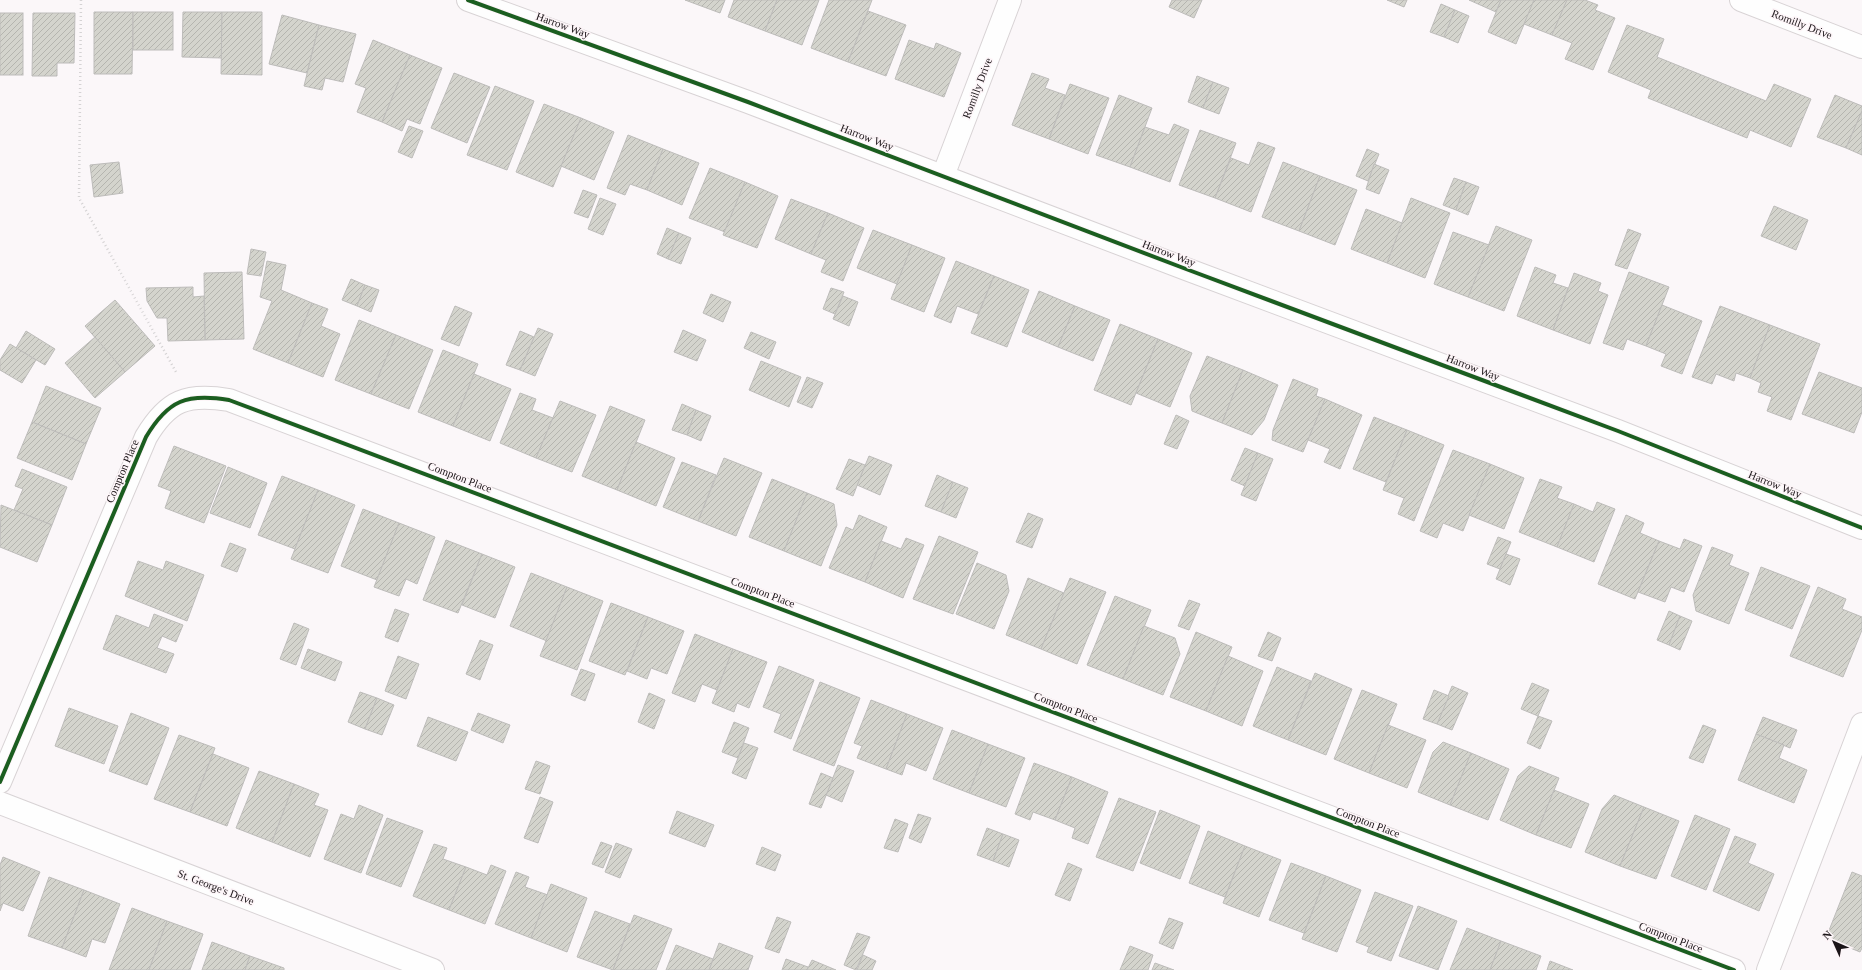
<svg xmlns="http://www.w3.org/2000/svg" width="1862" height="970" viewBox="0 0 1862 970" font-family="Georgia,serif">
	<defs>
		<pattern id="building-hatch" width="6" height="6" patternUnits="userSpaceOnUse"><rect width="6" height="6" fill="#d4d4cd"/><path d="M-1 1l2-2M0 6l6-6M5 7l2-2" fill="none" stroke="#b5b5af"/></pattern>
	</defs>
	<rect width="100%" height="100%" fill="#fbf7f9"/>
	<g fill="url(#building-hatch)" stroke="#bdbcba">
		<path d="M685,0H725L720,13Z"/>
		<path d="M734,0H777L765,31L728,17Z"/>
		<path d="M777,0H819L802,45L765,31Z"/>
		<path d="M829,0H872L848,62L811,48Z"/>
		<path d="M1172,0H1202L1194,18L1169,7Z"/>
		<path d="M1387,0H1407L1404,7Z"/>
		<path d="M1469,0H1501L1496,12Z"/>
		<path d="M1501,0H1534L1516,44L1488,32Z"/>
		<path d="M1534,0H1567L1552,35L1524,24Z"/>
		<path d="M1567,0H1585L1598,5L1595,10L1615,18L1593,70L1565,59L1572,43L1552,35Z"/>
		<path d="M1441,4L1455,10L1444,37L1430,32Z"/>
		<path d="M1455,10L1469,16L1458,43L1444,37Z"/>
		<path d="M868,11L906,25L886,76L848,62Z"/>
		<path d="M94,12H133L132,74H94Z"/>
		<rect x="133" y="12" width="40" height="38"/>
		<path d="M183,12H222V58L182,57Z"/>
		<path d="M222,12H262V75L221,74Z"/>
		<rect x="0" y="13" width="23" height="62"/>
		<path d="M33,13H75L74,63H57V76H32Z"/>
		<path d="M282,15L319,25L307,73L269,64Z"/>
		<path d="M319,25L356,34L343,82L325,78L322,90L304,86Z"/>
		<path d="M1627,25L1664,39L1657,57L1766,101L1774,84L1811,99L1791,147L1750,130L1747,138L1648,98L1651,90L1608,72Z"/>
		<path d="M373,40L410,55L382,122L357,112L366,88L355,84Z"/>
		<path d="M909,40L934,49L936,43L961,53L944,97L895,79Z"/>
		<path d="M410,55L442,68L420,124L407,119L402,131L382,122Z"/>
		<path d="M454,73L490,87L467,143L431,128Z"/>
		<path d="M1032,73L1049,79L1045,88L1065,95L1049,139L1012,125Z"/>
		<path d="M1197,76L1213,82L1203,108L1188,102Z"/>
		<path d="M1213,82L1229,88L1219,114L1203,108Z"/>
		<path d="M1070,84L1109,98L1088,154L1049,139Z"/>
		<path d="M495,86L534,101L507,170L467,155Z"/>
		<path d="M1119,95L1152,108L1130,167L1096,155Z"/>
		<path d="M1835,95L1862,106V111L1846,148L1817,137Z"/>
		<path d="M544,104L581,118L553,187L516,172Z"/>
		<path d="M1862,111V155L1846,148Z"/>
		<path d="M581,118L614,132L594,180L561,166Z"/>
		<path d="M1174,124L1189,130L1170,182L1130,167L1145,127L1169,135Z"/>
		<path d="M409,126L423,131L412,158L398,152Z"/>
		<path d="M1200,130L1236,143L1215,198L1179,185Z"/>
		<path d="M628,135L663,149L647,190L630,184L625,195L607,188Z"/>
		<path d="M1258,142L1275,148L1251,212L1215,198L1231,158L1249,165Z"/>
		<path d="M663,149L699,163L682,205L647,190Z"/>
		<path d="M1367,149L1379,154L1368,181L1356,176Z"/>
		<path d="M119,162L123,193L94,197L90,165Z"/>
		<path d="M1283,162L1320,176L1299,231L1262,217Z"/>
		<path d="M1374,164L1389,170L1379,194L1366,189Z"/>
		<path d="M710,168L745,182L725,232L689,218Z"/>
		<path d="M1320,176L1357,190L1335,245L1299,231Z"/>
		<path d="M1454,178L1466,182L1456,210L1443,205Z"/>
		<path d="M745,182L778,196L757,248L723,235Z"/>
		<path d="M1466,182L1479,187L1468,215L1456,210Z"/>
		<path d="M583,190L597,195L588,218L574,213Z"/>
		<path d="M600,198L616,204L603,235L588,229Z"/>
		<path d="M1411,198L1450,213L1425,278L1387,263Z"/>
		<path d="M791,199L828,213L811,254L775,239Z"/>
		<path d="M1774,206L1808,220L1796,250L1761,236Z"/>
		<path d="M1366,209L1402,223L1387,263L1351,249Z"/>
		<path d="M828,213L864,228L843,281L821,272L826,260L811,254Z"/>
		<path d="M1496,226L1532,240L1504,311L1468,297Z"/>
		<path d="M667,228L679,233L668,259L657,254Z"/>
		<path d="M1628,229L1641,234L1627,269L1615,265Z"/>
		<path d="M873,230L912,245L897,284L857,268Z"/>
		<path d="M1453,232L1489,245L1468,297L1434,284Z"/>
		<path d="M679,233L691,238L681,264L668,259Z"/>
		<path d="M912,245L945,258L924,312L891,299Z"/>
		<path d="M251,249L266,252L261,276L247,274Z"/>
		<path d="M267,261L286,265L281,290L312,303L288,363L253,349L272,301L260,297Z"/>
		<path d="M956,261L994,276L978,314L957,306L951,323L934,316Z"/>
		<path d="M1535,267L1556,275L1553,283L1568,288L1553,330L1517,316Z"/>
		<path d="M242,272L244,339L205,340L204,273Z"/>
		<path d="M1629,272L1669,287L1646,346L1627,339L1623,350L1603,343Z"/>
		<path d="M1574,273L1601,283L1598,291L1608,295L1590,344L1553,330Z"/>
		<path d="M994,276L1029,290L1007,347L971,333Z"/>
		<path d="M351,279L365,285L357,306L342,300Z"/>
		<path d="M365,285L379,290L371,312L357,306Z"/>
		<path d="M193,287V297L204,296L205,340L168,341L167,318H157L147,301L146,288Z"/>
		<path d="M831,288L844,292L835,314L823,309Z"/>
		<path d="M1039,291L1075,306L1058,347L1022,332Z"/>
		<path d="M711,294L731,302L723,322L703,313Z"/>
		<path d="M843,296L858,302L849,326L833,319Z"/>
		<path d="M115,300L155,346L125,372L85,326Z"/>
		<path d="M312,303L328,309L321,326L340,334L323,377L288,363Z"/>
		<path d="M1662,305L1702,321L1682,374L1661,366L1666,354L1646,346Z"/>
		<path d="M455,306L472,313L459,346L441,339Z"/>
		<path d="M1075,306L1110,320L1093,361L1058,347Z"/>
		<path d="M1720,306L1770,325L1750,378L1736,373L1734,381L1716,374L1712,384L1692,377Z"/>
		<path d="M359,320L396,335L371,394L335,380Z"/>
		<path d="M1120,324L1158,339L1131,405L1094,390Z"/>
		<path d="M1770,325L1820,344L1791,420L1767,411L1772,397L1758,392L1761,383L1750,378Z"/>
		<path d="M538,328L553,334L535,376L520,370Z"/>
		<path d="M683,330L706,340L697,361L674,352Z"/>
		<path d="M26,331L55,349L45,365L16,348Z"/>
		<path d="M520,331L534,337L520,370L506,365Z"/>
		<path d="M751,332L776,342L769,359L744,348Z"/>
		<path d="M396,335L433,350L409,409L371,394Z"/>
		<path d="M95,337L125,372L95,398L65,363Z"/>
		<path d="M1158,339L1192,353L1170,407L1136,393Z"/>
		<path d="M10,344L36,360L22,383L0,370V360Z"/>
		<path d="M443,350L478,364L453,426L418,412Z"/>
		<path d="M1207,356L1243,370L1222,423L1192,411L1190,396Z"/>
		<path d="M761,361L801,377L789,407L749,390Z"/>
		<path d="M1243,370L1278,385L1264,420L1252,435L1222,423Z"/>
		<path d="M1819,372L1862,388V412L1854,433L1802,414Z"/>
		<path d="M474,374L511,389L490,441L453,426Z"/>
		<path d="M807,377L823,383L812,408L797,402Z"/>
		<path d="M1293,379L1318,389L1316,396L1325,399L1303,452L1272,440L1273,430Z"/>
		<path d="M46,386L101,408L86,444L32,422Z"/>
		<path d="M520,393L536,399L532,410L553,418L536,458L500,443Z"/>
		<path d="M1325,399L1362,415L1340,469L1324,462L1330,449L1308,440Z"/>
		<path d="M560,401L596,415L572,472L536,458Z"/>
		<path d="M682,404L696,410L687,435L672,430Z"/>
		<path d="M610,406L645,420L617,490L582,476Z"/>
		<path d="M696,410L711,416L701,441L687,435Z"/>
		<path d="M1176,415L1189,421L1177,449L1164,444Z"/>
		<path d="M1374,417L1407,430L1386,482L1353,469Z"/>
		<path d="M32,422L86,444L72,480L17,458Z"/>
		<path d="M1407,430L1444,445L1414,521L1398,514L1404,498L1383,490Z"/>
		<path d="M636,442L675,458L656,506L617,490Z"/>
		<path d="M174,446L226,466L204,523L165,508L171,491L158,486Z"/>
		<path d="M1245,448L1258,453L1245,486L1231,480Z"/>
		<path d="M1453,450L1490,464L1463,531L1443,523L1437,538L1420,531Z"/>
		<path d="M1258,453L1273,459L1256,501L1241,495Z"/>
		<path d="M869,456L892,465L880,495L857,485Z"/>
		<path d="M724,458L762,473L736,536L698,521Z"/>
		<path d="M849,459L865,465L853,496L836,489Z"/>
		<path d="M682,462L716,475L698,521L663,507Z"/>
		<path d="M1490,464L1524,478L1504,529L1469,515Z"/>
		<path d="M228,467L267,483L250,528L210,513Z"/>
		<path d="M22,469L67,487L52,525L14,510L23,489L15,486Z"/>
		<path d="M937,475L953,482L941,512L925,506Z"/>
		<path d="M282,476L318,490L295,549L258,535Z"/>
		<path d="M772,479L807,493L784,551L749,537Z"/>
		<path d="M1540,479L1562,487L1557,498L1574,504L1557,547L1519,532Z"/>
		<path d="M953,482L968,488L956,518L941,512Z"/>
		<path d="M318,490L355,505L328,573L291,559Z"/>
		<path d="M807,493L834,504L837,525L821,566L784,551Z"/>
		<path d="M1597,502L1615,509L1594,562L1557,547L1574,504L1593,512Z"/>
		<path d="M1,505L52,525L37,562L0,547Z"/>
		<path d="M363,509L399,523L377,580L341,566Z"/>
		<path d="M1028,513L1043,519L1032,548L1016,542Z"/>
		<path d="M859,515L887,527L865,582L829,568L846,527L853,530Z"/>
		<path d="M1626,515L1644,523L1640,533L1659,541L1635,599L1598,584Z"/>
		<path d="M399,523L435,537L417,584L406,579L399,596L374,587Z"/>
		<path d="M939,536L978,552L953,614L913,599Z"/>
		<path d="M1498,537L1511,542L1500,569L1487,564Z"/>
		<path d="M906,538L924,545L903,598L865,582L881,541L901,549Z"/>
		<path d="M1684,539L1702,546L1684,592L1671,587L1665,602L1638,592L1659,541L1680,549Z"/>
		<path d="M446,540L482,554L458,613L423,600Z"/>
		<path d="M230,543L246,549L237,572L221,566Z"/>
		<path d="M1712,547L1733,555L1729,565L1749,573L1729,624L1696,611L1693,595Z"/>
		<path d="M482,554L515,567L495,618L462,605Z"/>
		<path d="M1506,554L1520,559L1510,585L1496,579Z"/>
		<path d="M138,561L163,570L166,561L204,575L187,621L125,596Z"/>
		<path d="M977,563L1006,575L1009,591L994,629L956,614Z"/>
		<path d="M1761,567L1810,586L1792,629L1745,610Z"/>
		<path d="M531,573L567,587L547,641L510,626Z"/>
		<path d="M1028,578L1064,593L1041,649L1006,635Z"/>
		<path d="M1070,578L1106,592L1077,664L1041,649Z"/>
		<path d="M567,587L603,601L577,670L540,656Z"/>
		<path d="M1818,587L1846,599L1842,609L1862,617V630L1843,677L1790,656Z"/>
		<path d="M1115,596L1151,610L1123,679L1087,665Z"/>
		<path d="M1189,600L1200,604L1189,630L1178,626Z"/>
		<path d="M611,603L648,617L625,675L589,661Z"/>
		<path d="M395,609L409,614L398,642L385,637Z"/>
		<path d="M1669,611L1680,616L1669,645L1657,640Z"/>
		<path d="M154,614L183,625L176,642L162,636L157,648L174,654L166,673L103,649L116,615L149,628Z"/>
		<path d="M1680,616L1692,621L1680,650L1669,645Z"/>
		<path d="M648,617L684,631L667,674L651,668L647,679L627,671Z"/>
		<path d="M294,623L309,629L296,665L280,659Z"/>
		<path d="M1144,626L1175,638L1180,654L1163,695L1123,679Z"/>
		<path d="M1196,632L1232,647L1206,711L1170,697Z"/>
		<path d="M1268,632L1281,638L1272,661L1258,656Z"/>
		<path d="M695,634L733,649L717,690L702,684L695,702L672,693Z"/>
		<path d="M480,640L493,645L480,680L466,674Z"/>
		<path d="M308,649L342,662L335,681L301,668Z"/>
		<path d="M733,649L767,662L749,708L737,703L734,712L712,703Z"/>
		<path d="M398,656L419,664L406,699L385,691Z"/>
		<path d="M1228,656L1263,671L1242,726L1206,711Z"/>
		<path d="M779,666L814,680L791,739L774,732L781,714L763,707Z"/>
		<path d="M1277,667L1311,681L1288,740L1253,726Z"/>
		<path d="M581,669L595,674L585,701L571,695Z"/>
		<path d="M1315,673L1352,689L1326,755L1288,740Z"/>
		<path d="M820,682L860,698L834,766L793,750Z"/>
		<path d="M1532,683L1549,690L1538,716L1521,709Z"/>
		<path d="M1452,686L1468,693L1452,730L1437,724Z"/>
		<path d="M1362,690L1397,704L1369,773L1334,759Z"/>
		<path d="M1434,690L1449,696L1437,724L1423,719Z"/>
		<path d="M360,692L377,698L365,729L348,722Z"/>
		<path d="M649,693L665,700L654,729L638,722Z"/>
		<path d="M377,698L394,705L382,735L365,729Z"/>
		<path d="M871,700L907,714L886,769L857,758L862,746L854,743Z"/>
		<path d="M69,708L118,726L104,764L55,746Z"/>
		<path d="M131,713L169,728L147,785L109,771Z"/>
		<path d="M478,713L510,725L503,743L471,730Z"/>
		<path d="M907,714L943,728L926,771L906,763L902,775L886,769Z"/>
		<path d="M1538,716L1552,721L1540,749L1527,743Z"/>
		<path d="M428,717L468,732L456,761L417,746Z"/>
		<path d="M1763,717L1797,730L1790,748L1756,734Z"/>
		<path d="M734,722L749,728L738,758L722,752Z"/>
		<path d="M1388,725L1426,740L1407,788L1369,773Z"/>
		<path d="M1703,725L1716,730L1703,763L1689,758Z"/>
		<path d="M952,730L988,744L969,793L933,779Z"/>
		<path d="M1756,734L1784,745L1779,758L1807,770L1794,803L1738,780Z"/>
		<path d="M179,735L215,748L190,812L154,799Z"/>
		<path d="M1443,742L1471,753L1450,805L1418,792L1433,752Z"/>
		<path d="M744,743L758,748L746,779L732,773Z"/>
		<path d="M988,744L1025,758L1006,807L969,793Z"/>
		<path d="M1471,753L1509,769L1488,820L1450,805Z"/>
		<path d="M213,754L249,768L227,826L190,812Z"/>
		<path d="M536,761L550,766L540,794L525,789Z"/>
		<path d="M1034,763L1072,777L1055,820L1033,812L1030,820L1015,814Z"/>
		<path d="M838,765L854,771L842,802L826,795Z"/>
		<path d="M1529,766L1559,778L1536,835L1500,820L1518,776Z"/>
		<path d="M259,771L294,784L272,842L236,828Z"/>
		<path d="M821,773L833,778L821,808L809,804Z"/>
		<path d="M1072,777L1108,792L1088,844L1072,838L1075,828L1055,820Z"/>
		<path d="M294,784L319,794L314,805L328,810L310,857L272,842Z"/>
		<path d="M1554,790L1589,804L1571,848L1536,835Z"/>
		<path d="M1614,795L1644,807L1620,866L1585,852L1602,809Z"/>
		<path d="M540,797L553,802L538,843L524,838Z"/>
		<path d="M1119,798L1156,812L1133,871L1096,857Z"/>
		<path d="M359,805L383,815L361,873L324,859L341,814L354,819Z"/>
		<path d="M1644,807L1679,821L1656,879L1620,866Z"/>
		<path d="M1160,810L1200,826L1180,879L1140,863Z"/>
		<path d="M677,811L714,825L705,847L669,833Z"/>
		<path d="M918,814L931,818L921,843L909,838Z"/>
		<path d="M1695,815L1730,829L1706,890L1671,876Z"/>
		<path d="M387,818L423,831L401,887L366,874Z"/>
		<path d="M895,819L908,824L898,852L884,848Z"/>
		<path d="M987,828L1003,834L993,861L977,855Z"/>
		<path d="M1208,831L1245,846L1225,897L1189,883Z"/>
		<path d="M1003,834L1019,840L1009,867L993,861Z"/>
		<path d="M1735,836L1756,844L1748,863L1774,874L1759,911L1713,891Z"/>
		<path d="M601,842L612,846L603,868L592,864Z"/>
		<path d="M616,843L632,849L620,878L605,872Z"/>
		<path d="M434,844L447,848L443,859L466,867L449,910L413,896Z"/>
		<path d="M1245,846L1281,860L1259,917L1223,903Z"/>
		<path d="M762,847L781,855L775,871L756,864Z"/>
		<path d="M3,857L40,872L23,911L3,903L0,911V865Z"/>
		<path d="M1068,863L1082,869L1070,901L1055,895Z"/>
		<path d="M1291,863L1326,876L1304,933L1269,920Z"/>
		<path d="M491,865L506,871L485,924L449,910L466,867L487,875Z"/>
		<path d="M516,872L529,877L525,887L548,895L531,938L495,924Z"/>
		<path d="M1852,872L1862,876V948L1860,952L1826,938Z"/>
		<path d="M1326,876L1361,890L1337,952L1302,939Z"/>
		<path d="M49,877L84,890L62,948L28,936Z"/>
		<path d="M551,884L587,898L567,952L531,938Z"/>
		<path d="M84,890L120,904L105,943L92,939L86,957L62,948Z"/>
		<path d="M1375,892L1413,906L1391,961L1367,952L1369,947L1356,942Z"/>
		<path d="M1418,906L1457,921L1438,970L1399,956Z"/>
		<path d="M132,908L167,921L149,970H109Z"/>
		<path d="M595,911L630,924L613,970L577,957Z"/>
		<path d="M634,915L672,929L656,970H613Z"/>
		<path d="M777,917L791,922L779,953L765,948Z"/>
		<path d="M1169,918L1183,923L1173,949L1159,943Z"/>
		<path d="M167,921L203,934L190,970H149Z"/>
		<path d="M1467,928L1501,941L1490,970H1450Z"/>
		<path d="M857,933L870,937L856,970L844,965Z"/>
		<path d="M1501,941L1541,956L1536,970H1490Z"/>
		<path d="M212,942L250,956L245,970H202Z"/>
		<path d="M719,943L753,956L748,970H709Z"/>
		<path d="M676,945L713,959L709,970H666Z"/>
		<path d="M1130,946L1153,955L1148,970H1120Z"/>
		<path d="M863,955L876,961L872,970H857Z"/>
		<path d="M250,956L284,968V970H245Z"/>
		<path d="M786,959L808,967L807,970H782Z"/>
		<path d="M812,960L836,970H807Z"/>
		<path d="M1550,961L1573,970H1547Z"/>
		<path d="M1155,963L1174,970H1152Z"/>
	</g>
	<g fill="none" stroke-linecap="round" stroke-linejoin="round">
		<defs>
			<g id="minor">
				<path d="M468,0L748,102L1186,269L1618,431L1862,528"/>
				<path d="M1741,0L1862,47"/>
				<path d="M943,176L1010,0"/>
				<path d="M0,782L146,437C168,400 187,393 229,400L1734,970"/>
				<path d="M0,803L433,970"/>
				<path d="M1768,970L1862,724"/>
			</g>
		</defs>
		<use href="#minor" stroke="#d8d3d5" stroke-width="24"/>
		<path stroke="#d5d3d4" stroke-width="2.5" stroke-dasharray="1 3" stroke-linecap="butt" d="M81,0L79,198L176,372"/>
		<use href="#minor" stroke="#fefefe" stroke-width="22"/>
		<defs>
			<g id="cycleway">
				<path d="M468,0L748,102L1186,269L1618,431L1862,528"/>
				<path d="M0,782L146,437C168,400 187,393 229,400L1734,970"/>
			</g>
		</defs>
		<use href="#cycleway" stroke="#fdf5f8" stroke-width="6"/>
		<use href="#cycleway" stroke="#1b5e20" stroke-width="4"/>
	</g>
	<g text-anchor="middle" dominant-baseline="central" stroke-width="3" stroke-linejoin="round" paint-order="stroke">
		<g font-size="11" fill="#1b1518" stroke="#fdf5f8">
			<text transform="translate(1802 24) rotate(21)">Romilly Drive</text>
			<text transform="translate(563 25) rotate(20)">Harrow Way</text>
			<text transform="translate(977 88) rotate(-69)">Romilly Drive</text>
			<text transform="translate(867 137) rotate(21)">Harrow Way</text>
			<text transform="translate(1169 253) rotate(21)">Harrow Way</text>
			<text transform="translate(1473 367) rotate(21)">Harrow Way</text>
			<text transform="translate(122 471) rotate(-67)">Compton Place</text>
			<text transform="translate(460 477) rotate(21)">Compton Place</text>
			<text transform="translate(1775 484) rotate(22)">Harrow Way</text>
			<text transform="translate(763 592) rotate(21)">Compton Place</text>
			<text transform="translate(1066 707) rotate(21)">Compton Place</text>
			<text transform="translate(1368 822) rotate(21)">Compton Place</text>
			<text transform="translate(216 887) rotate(21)">St. George's Drive</text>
			<text transform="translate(1671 937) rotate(21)">Compton Place</text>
		</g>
	</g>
	<g transform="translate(1834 942) rotate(315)" stroke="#fdf5f8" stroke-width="3" paint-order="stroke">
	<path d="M0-3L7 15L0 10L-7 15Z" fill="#1b1518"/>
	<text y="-6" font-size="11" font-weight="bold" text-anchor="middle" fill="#1b1518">N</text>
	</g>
</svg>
